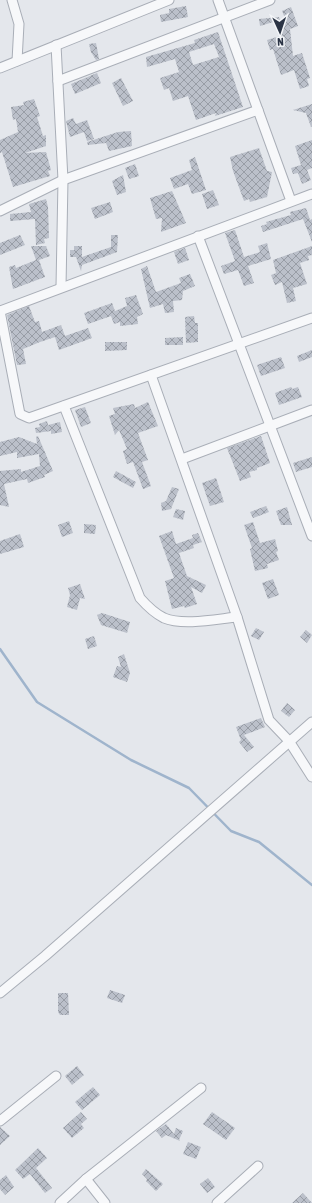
<svg xmlns="http://www.w3.org/2000/svg" width="312" height="1203" viewBox="0 0 312 1203" font-family="'Asap Condensed',sans-serif">
	<defs>
		<pattern id="building-cross-hatch" width="8" height="8" patternUnits="userSpaceOnUse"><rect width="8" height="8" fill="#bbc0ca"/><path d="M0 0l8 8M0 8l8-8" fill="none" stroke="#989da6"/></pattern>
	</defs>
	<rect width="100%" height="100%" fill="#e4e7ec"/>
	<g fill="none" stroke-linecap="round" stroke-linejoin="round">
		<path stroke="#9fb4cc" stroke-width="2.5" d="M0,649L37,702L131,760L189,788L231,831L259,842L312,885"/>
	</g>
	<g fill="url(#building-cross-hatch)" fill-rule="evenodd">
		<path d="M186,6L188,17L161,22L160,15L169,13V9Z"/>
		<path d="M291,7L298,26L290,29L293,56L302,53L310,78L307,79L309,86L300,89L294,70L281,75L273,49L270,50L267,40L280,36L275,21L285,18L282,11Z"/>
		<path d="M279,17L280,20L260,26L259,19Z"/>
		<path d="M218,32L243,107L215,116L216,113L196,120L188,96L173,101L169,88L164,90L160,78L179,72L175,59L147,67L146,57L195,43L194,40ZM214,44L219,57L193,65L189,52Z"/>
		<path d="M96,43L99,59L96,60L91,52L89,44Z"/>
		<path d="M97,73L101,83L75,94L71,84Z"/>
		<path d="M121,78L133,101L123,106L112,83Z"/>
		<path d="M34,99L40,116L37,117L43,136L46,135V146L25,153L46,152L51,170L48,171L50,176L13,187L2,152L0,153V140L18,132L16,119L13,120L11,107L24,105L23,102Z"/>
		<path d="M312,104V127H311L306,113L293,110Z"/>
		<path d="M73,118L76,124L87,120L94,139L87,141L84,132L70,137L66,121Z"/>
		<path d="M131,131L132,146L109,151L106,143L88,145L87,142L118,132Z"/>
		<path d="M312,140V168L307,170L311,180L302,184L298,173L293,174L291,168L301,165L295,146Z"/>
		<path d="M259,148L267,171L272,172L267,197L250,202L249,199L244,201L233,171L230,157Z"/>
		<path d="M195,157L206,190L192,194L188,184L174,189L170,178L192,170L189,160Z"/>
		<path d="M135,164L139,176L129,179L125,168Z"/>
		<path d="M123,175L126,192L117,195L112,181Z"/>
		<path d="M213,190L219,205L207,209L202,194Z"/>
		<path d="M172,191L186,223L161,232L162,218L156,219L150,198Z"/>
		<path d="M46,199L48,207L49,238L44,239L45,243L36,245L35,219L10,221V214L31,212L29,204Z"/>
		<path d="M110,202L113,212L95,219L91,208Z"/>
		<path d="M306,208L310,220L312,219V242L303,219L263,232L261,226L267,224L266,222L291,215L290,212Z"/>
		<path d="M235,230L244,257L260,252L258,246L267,243L271,259L248,266L254,283L244,286L238,270L224,274L221,266L235,261L225,233Z"/>
		<path d="M20,235L25,245L0,255V243Z"/>
		<path d="M111,235H118L117,252L82,265L81,271L76,257H70V250H74V246H82V257L111,247Z"/>
		<path d="M31,246H46L50,256L39,260L45,277L13,289L9,267L15,265L16,268L36,260Z"/>
		<path d="M312,246V255L308,256L309,260L300,263L307,284L293,288L296,301L287,303L282,282L275,285L271,275L276,273L273,260Z"/>
		<path d="M185,248L189,260L178,264L174,252Z"/>
		<path d="M147,266L156,292L181,283L179,278L190,274L195,286L183,291L182,300L173,301L174,312L165,313L163,304L150,308L141,269Z"/>
		<path d="M136,295L143,314L137,317L138,324L120,326V322L114,324L111,316L88,324L84,313L112,303L115,311L127,306L125,298Z"/>
		<path d="M29,306L35,322L39,321L42,332L61,325L65,336L88,328L92,338L59,350L55,337L40,342L23,349L26,364L17,365L7,315Z"/>
		<path d="M194,316L195,323H198V342L186,343L185,317Z"/>
		<path d="M183,337V345H165V338Z"/>
		<path d="M105,342H127V350L105,351Z"/>
		<path d="M312,350V357L299,362L297,356Z"/>
		<path d="M281,357L285,368L261,376L257,365Z"/>
		<path d="M291,387L292,389L298,387L302,397L279,405L275,393Z"/>
		<path d="M148,402L158,426L138,433L148,460L142,462L151,486L143,489L133,462L127,464L123,451L127,449L122,437L119,430L115,435L109,416L115,414L113,408L134,404L135,408Z"/>
		<path d="M85,407L91,423L81,427L75,410Z"/>
		<path d="M47,421L48,425L60,422L62,432L51,434V431L36,433L35,428L40,427L39,424Z"/>
		<path d="M38,436L53,471L44,475L45,477L28,483L27,479L4,484L9,507L0,505V471L21,469V472L40,466L39,454L17,458V452L0,456V442L19,437L37,444L36,437Z"/>
		<path d="M261,436L270,463L257,468V470L249,472L251,477L240,481L227,448Z"/>
		<path d="M312,457V467L296,472L293,463Z"/>
		<path d="M116,471L136,482L133,488L113,477Z"/>
		<path d="M216,478L224,502L210,506L202,483Z"/>
		<path d="M172,487L179,489L171,509L162,511L161,503L166,501Z"/>
		<path d="M266,506L269,512L253,518L250,512Z"/>
		<path d="M287,507L292,525H281L276,511Z"/>
		<path d="M176,509L185,511L183,520L173,517Z"/>
		<path d="M69,521L73,533L62,537L58,525Z"/>
		<path d="M253,522L260,543L275,539L278,551L276,552L279,560L267,564L268,568L255,571L250,549L252,548L244,525Z"/>
		<path d="M84,524L96,525L95,534L84,533Z"/>
		<path d="M172,531L176,544L193,538L192,535L198,533L202,542L193,545L194,548L179,553L187,576L206,585L202,593L191,587L197,604L185,608L184,606L172,609L165,581L174,578L159,536Z"/>
		<path d="M20,534L24,547L0,554V541Z"/>
		<path d="M273,579L279,595L268,599L262,583Z"/>
		<path d="M80,584L85,599L80,598L77,610L67,607L70,595L68,588Z"/>
		<path d="M102,613L130,622L127,633L101,625L97,615Z"/>
		<path d="M256,628L264,632L259,640L251,636Z"/>
		<path d="M306,630L312,635L307,643L300,637Z"/>
		<path d="M94,636L97,646L88,649L85,639Z"/>
		<path d="M124,654L130,673L127,682L113,677L117,666L121,667L118,657Z"/>
		<path d="M287,703L295,710L289,717L281,711Z"/>
		<path d="M261,718L265,727L244,735L254,747L247,752L239,742L241,740L236,727Z"/>
		<path d="M110,990L125,995L122,1003L107,998Z"/>
		<path d="M58,993H68L69,1015H60L58,1012Z"/>
		<path d="M77,1066L84,1075L72,1085L65,1076Z"/>
		<path d="M93,1087L100,1095L82,1110L75,1102Z"/>
		<path d="M81,1112L87,1119L81,1124L84,1128L72,1138L63,1128Z"/>
		<path d="M212,1112L235,1128L226,1140L203,1124Z"/>
		<path d="M166,1124L174,1134L176,1128L183,1131L179,1140L180,1141L166,1135L162,1138L156,1131Z"/>
		<path d="M0,1127L10,1136L0,1145Z"/>
		<path d="M188,1142L201,1147L196,1159L183,1154Z"/>
		<path d="M38,1148L47,1158L36,1168L52,1188L45,1193L30,1174L23,1179L15,1170Z"/>
		<path d="M146,1169L163,1184L156,1191L146,1181L147,1179L142,1174Z"/>
		<path d="M6,1175L14,1187L5,1195L0,1189V1180Z"/>
		<path d="M208,1178L215,1187L207,1193L200,1184Z"/>
		<path d="M303,1193L312,1203H292Z"/>
	</g>
	<g fill="none" stroke-linecap="round" stroke-linejoin="round">
		<defs>
			<g id="minor">
				<path d="M12,0L19,24L17,61"/>
				<path d="M218,0L291,201"/>
				<path d="M56,45L63,180L61,287"/>
				<path d="M0,68L169,0"/>
				<path d="M58,81L270,0"/>
				<path d="M0,211L63,180L258,110"/>
				<path d="M198,236L312,536"/>
				<path d="M0,311L20,414L29,418L312,318"/>
				<path d="M0,311L312,194"/>
				<path d="M151,375L237,617L269,720L289,741L312,777"/>
				<path d="M64,406L140,598C147,606 154,613 164,618C183,626 217,619 237,617"/>
				<path d="M182,459L312,410"/>
				<path d="M0,993L45,956L312,722"/>
				<path d="M0,1121L56,1076"/>
				<path d="M86,1179L105,1203"/>
				<path d="M60,1203L86,1179L201,1088"/>
				<path d="M217,1203L258,1166"/>
			</g>
		</defs>
		<use href="#minor" stroke="#a9aeb7" stroke-width="11"/>
		<use href="#minor" stroke="#f7f8fa" stroke-width="9"/>
	</g>
	<g transform="translate(280 32) rotate(177)" stroke="#f4f6f9" stroke-width="3" paint-order="stroke">
	<path d="M0-3L7 15L0 10L-7 15Z" fill="#2b3445"/>
	<text y="-6" font-size="11" font-weight="bold" text-anchor="middle" fill="#2b3445">N</text>
	</g>
</svg>
